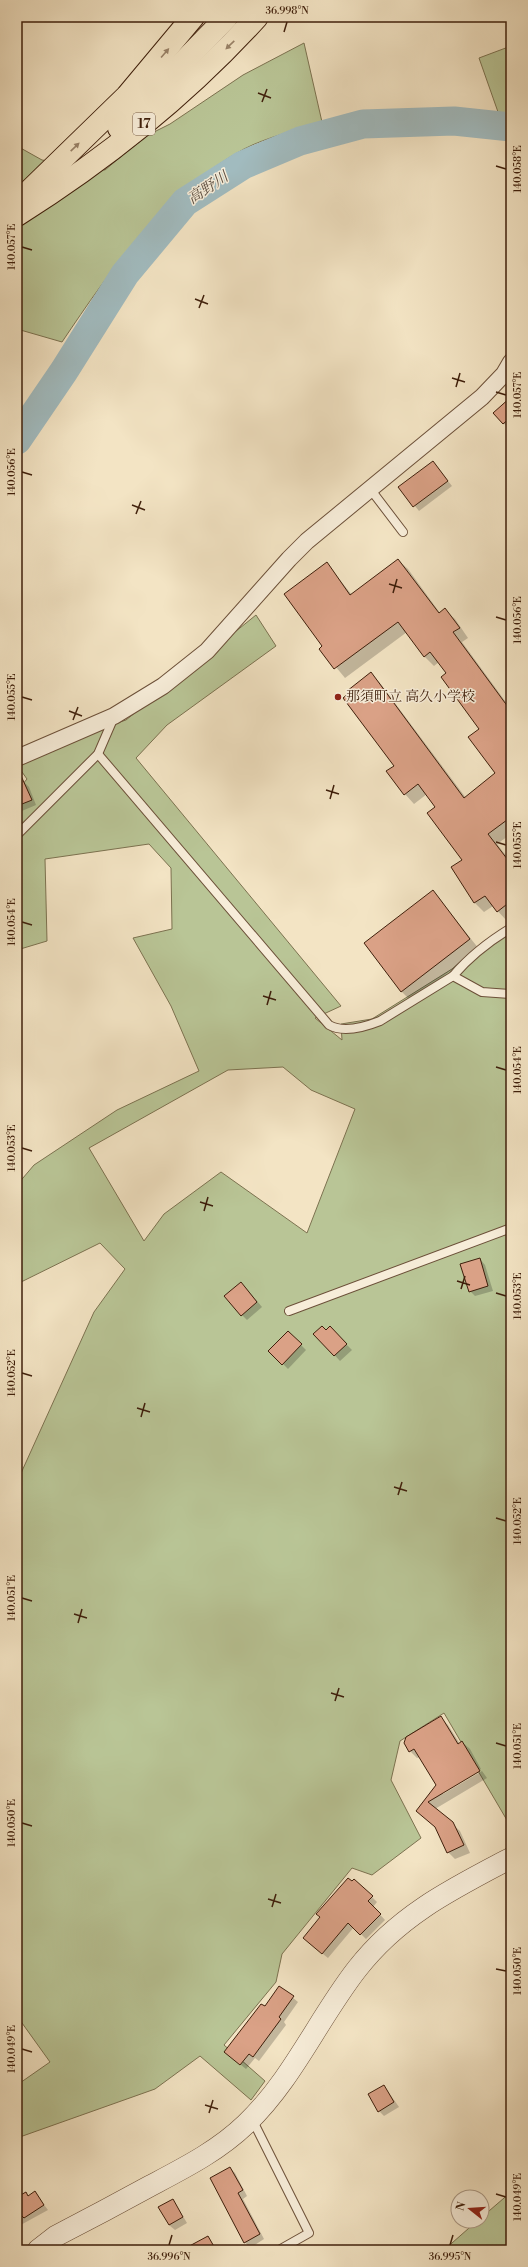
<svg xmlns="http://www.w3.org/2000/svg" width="528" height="2267" viewBox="0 0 528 2267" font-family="'Libre Bodoni','Noto Serif JP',serif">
	<rect width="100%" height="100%" fill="#f3e4c4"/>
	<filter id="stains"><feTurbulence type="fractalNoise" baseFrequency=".005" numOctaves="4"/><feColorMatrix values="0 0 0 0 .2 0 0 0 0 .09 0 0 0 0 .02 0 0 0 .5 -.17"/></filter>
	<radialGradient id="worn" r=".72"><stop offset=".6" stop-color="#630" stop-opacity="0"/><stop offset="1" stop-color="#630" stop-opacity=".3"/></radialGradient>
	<g fill="#b9c596" stroke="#7c7250" fill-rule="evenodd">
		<path d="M304,43L322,122C298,130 267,137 244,149C163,193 112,268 62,342L17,329V146L42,160L105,170L144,137L170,124L243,75Z"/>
		<path d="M511,46V114L498,112L479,58Z"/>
		<path d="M256,615L276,646L167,725L136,758L341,1006L315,1018L342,1040L341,1024L372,1019L452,969L484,941L511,925V1827L444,1713L400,1741L391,1780L421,1838L372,1875L352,1868L282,1954L276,1982L224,2045L265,2081L251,2100L200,2056L155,2089L17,2138V2085L50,2062L17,2016V1482L94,1312L125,1269L100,1243L17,1284V1185L34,1165L117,1110L199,1071L171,1006L133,938L172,929L171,868L149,844L45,859L47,941L17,950V791L27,779L17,765L93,731L126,720ZM283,1067L311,1090L355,1109L307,1233L221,1172L164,1214L144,1241L89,1148L228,1070Z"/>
		<path d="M511,2192V2250H444L477,2221H482V2217Z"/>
	</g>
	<g fill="#0003">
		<path d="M511,399V427L509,429L494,413Z"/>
		<path d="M433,462L452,486L419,511L400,487Z"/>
		<path d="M398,560L408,569L440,613L445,610L455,619L468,638L462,642L511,709V834L497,844L511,862V918L507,921L493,906L484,912L475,903L452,867L463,860L437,807L427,794L414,804L405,794L395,766L371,674L380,683L466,798L497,773L480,729L448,674L439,662L434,666L424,656L407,632L345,678L321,649L324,646L327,564L352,595Z"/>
		<path d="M17,780L24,782L29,787L36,805L17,813Z"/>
		<path d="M433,891L479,949L411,1001L401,991Z"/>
		<path d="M480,1259L485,1265L493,1291L475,1296L470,1291Z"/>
		<path d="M246,1288L262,1307L247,1320L242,1315Z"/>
		<path d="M330,1328L352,1350L340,1361L315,1334L326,1331Z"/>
		<path d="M288,1332L306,1350L288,1369L270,1351Z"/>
		<path d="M441,1718L448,1725L460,1744L462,1742L470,1749L481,1769L442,1793L443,1794L482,1771L487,1778L435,1809L460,1831L470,1853L455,1859L448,1852L437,1829L417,1811L437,1785L420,1757L417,1758L410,1751Z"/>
		<path d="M372,1897L377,1902L373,1907L385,1920L366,1939L354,1927L328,1958L309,1943Z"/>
		<path d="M280,1987L298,2002L284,2022L286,2025L259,2061L255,2058L246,2069L225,2052L265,2008Z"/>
		<path d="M384,2086L399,2107L384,2116L379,2111Z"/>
		<path d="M230,2168L235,2173L247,2196L243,2199L264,2239L250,2248L245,2242Z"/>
		<path d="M26,2193L29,2196L35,2193L48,2210L17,2227V2198Z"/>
		<path d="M173,2200L187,2223L175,2230L169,2225Z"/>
		<path d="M208,2237L217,2250H186Z"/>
	</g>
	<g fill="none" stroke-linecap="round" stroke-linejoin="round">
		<path stroke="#a1bbbf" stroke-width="29" d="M17,440L64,371L125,274L185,202L243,165L300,141L363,124L454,121L511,127"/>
	</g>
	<g fill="#daa186" stroke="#3f1f0b">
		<path d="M511,397V417L503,424L493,413Z"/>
		<path d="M433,461L448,481L413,507L398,487Z"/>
		<path d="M398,559L439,613L445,608L460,628L453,632L511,711V817L488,834L511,864V901L497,912L485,896L474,903L451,867L462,860L427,813L435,807L418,784L404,795L386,771L394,766L343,698L349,693L347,691L371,672L464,798L495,773L468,737L479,729L441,677L446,673L430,652L424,657L398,622L334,669L319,649L322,646L284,594L327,562L350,595Z"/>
		<path d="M17,767L32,800L17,806Z"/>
		<path d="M433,890L470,939L401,992L364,943Z"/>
		<path d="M480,1258L488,1286L469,1292L460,1264Z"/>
		<path d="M241,1282L257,1302L241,1316L224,1296Z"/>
		<path d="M322,1326L326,1330L330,1326L347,1344L334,1356L313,1334Z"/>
		<path d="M288,1331L302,1344L282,1365L268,1351Z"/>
		<path d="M441,1716L458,1744L462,1741L480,1771L428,1802L453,1822L464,1845L447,1853L435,1827L416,1811L436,1785L414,1749L409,1752L404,1743L406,1737Z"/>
		<path d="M348,1878L352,1881L354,1879L373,1896L368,1901L381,1914L360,1935L348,1923L322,1954L303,1938L320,1917L316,1914Z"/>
		<path d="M279,1986L294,1996L279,2017L281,2019L253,2057L249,2054L240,2065L224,2052L261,2004L265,2006Z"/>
		<path d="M384,2085L394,2102L378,2112L368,2094Z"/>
		<path d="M230,2167L243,2190L238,2193L260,2234L244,2243L210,2178Z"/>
		<path d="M35,2191L44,2205L24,2218L22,2216L17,2220V2197L26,2192L28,2196Z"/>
		<path d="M173,2199L183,2217L169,2225L158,2207Z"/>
		<path d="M208,2236L216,2250H182Z"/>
	</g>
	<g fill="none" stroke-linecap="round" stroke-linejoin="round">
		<defs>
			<g id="service">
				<path d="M371,490L403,532"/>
				<path d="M98,754L329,1025C343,1033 365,1027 380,1021L453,976L482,992L511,994"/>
				<path d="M17,835L98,754L114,717"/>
				<path d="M453,976C470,956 488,942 511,928"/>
				<path d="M289,1311L511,1228"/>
				<path d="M252,2119L309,2233L279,2250"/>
			</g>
			<path id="minor" d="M17,758L114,716L163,686L207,651L289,559L307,541L482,397L504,374L511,362"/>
			<path id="tertiary" d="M38,2250L56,2236C87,2220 119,2203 150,2186C184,2168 218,2151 246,2124C293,2079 318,2019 357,1969C399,1915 452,1889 511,1858"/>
			<g id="primary">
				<path d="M119,128L227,17"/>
				<path d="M17,203L127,96L193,17"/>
				<path d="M17,215C106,159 186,95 257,17"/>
			</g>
		</defs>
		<use href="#service" stroke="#6c5039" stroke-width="10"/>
		<use href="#minor" stroke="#6c5039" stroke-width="18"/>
		<use href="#tertiary" stroke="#6c5039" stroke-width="22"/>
		<use href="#primary" stroke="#3f1f0b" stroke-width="24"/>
		<use href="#service" stroke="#f7edd9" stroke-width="8"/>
		<use href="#minor" stroke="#f7edd9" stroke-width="16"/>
		<use href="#tertiary" stroke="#f7edd9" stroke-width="21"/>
		<use href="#primary" stroke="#f3e4c4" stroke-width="22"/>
	</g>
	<defs><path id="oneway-solid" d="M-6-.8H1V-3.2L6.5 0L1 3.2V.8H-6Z"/></defs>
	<g fill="#998268">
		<use href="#oneway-solid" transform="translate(230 45) rotate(136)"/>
		<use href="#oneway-solid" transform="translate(165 53) rotate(-49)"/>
		<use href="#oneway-solid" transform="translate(75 147) rotate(-44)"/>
	</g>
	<path fill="none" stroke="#3f1f0b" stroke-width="1.5" d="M284,32L287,22M258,93L271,98M262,102L267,89M496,166L506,169M22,247L32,250M195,299L208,304M199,308L204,295M452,378L465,382M456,387L460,373M496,392L506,395M22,472L32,475M132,505L145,510M136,514L141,501M389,584L402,588M393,593L397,579M496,617L506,620M22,697L32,700M69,711L82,716M73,720L78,707M326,790L339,794M330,799L334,785M496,842L506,845M22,922L32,925M263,996L276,1000M267,1005L271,991M496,1067L506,1070M22,1148L32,1151M200,1202L213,1206M204,1211L208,1197M457,1281L470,1285M461,1289L465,1276M496,1293L506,1296M22,1373L32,1376M137,1408L150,1412M141,1417L145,1403M394,1487L407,1491M398,1495L402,1482M496,1518L506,1521M22,1598L32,1601M74,1614L87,1618M78,1623L82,1609M331,1693L344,1697M335,1701L339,1688M496,1743L506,1746M22,1823L32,1826M268,1899L281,1903M272,1907L276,1894M496,1969L506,1971M22,2049L32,2052M205,2105L218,2109M209,2113L213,2100M496,2194L506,2197M169,2245L172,2235M450,2245L453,2235"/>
	<circle fill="#8f2418" stroke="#f7edd9" stroke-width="1.5" cx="338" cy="697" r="4"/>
	<g text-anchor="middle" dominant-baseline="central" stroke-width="3" stroke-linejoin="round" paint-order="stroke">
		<rect fill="#f7edd9" stroke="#765d49" stroke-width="1" x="133" y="113" width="22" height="22" rx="3"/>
		<g font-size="13" font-weight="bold" fill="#3f1f0b">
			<text x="144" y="124">17</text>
		</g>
		<g font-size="14" fill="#3f1f0b" stroke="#f7edd9" text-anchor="start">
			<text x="346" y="697">那須町立 高久小学校</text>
		</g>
		<g font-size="15" font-style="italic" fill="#5c4e41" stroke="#f7edd9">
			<text transform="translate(208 188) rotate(-34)">高野川</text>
		</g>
	</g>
	<rect width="528" height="2267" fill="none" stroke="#f3e4c4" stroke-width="44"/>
	<g transform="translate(470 2209) rotate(287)"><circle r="19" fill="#f7edd9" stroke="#ad9b87"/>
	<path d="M0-3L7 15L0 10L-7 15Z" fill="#8f2418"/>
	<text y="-6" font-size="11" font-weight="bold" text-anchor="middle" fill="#3f1f0b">N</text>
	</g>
	<rect x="22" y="22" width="484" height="2223" fill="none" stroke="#3f1f0b" stroke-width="1.5"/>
	<g font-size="10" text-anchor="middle" fill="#3f1f0b">
		<text x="287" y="14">36.998°N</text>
		<text transform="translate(517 169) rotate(-90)" y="4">140.058°E</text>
		<text transform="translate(11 247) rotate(-90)" y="4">140.057°E</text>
		<text transform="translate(517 395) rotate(-90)" y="4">140.057°E</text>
		<text transform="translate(11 472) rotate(-90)" y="4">140.056°E</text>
		<text transform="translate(517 620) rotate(-90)" y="4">140.056°E</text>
		<text transform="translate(11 697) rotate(-90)" y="4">140.055°E</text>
		<text transform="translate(517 845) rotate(-90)" y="4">140.055°E</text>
		<text transform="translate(11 922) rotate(-90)" y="4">140.054°E</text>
		<text transform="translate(517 1070) rotate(-90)" y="4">140.054°E</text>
		<text transform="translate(11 1148) rotate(-90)" y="4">140.053°E</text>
		<text transform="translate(517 1296) rotate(-90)" y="4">140.053°E</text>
		<text transform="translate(11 1373) rotate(-90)" y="4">140.052°E</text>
		<text transform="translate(517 1521) rotate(-90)" y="4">140.052°E</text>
		<text transform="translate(11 1598) rotate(-90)" y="4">140.051°E</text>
		<text transform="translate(517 1746) rotate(-90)" y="4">140.051°E</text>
		<text transform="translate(11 1823) rotate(-90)" y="4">140.050°E</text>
		<text transform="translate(517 1971) rotate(-90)" y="4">140.050°E</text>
		<text transform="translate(11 2049) rotate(-90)" y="4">140.049°E</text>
		<text transform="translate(517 2197) rotate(-90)" y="4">140.049°E</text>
		<text x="169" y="2260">36.996°N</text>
		<text x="450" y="2260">36.995°N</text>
	</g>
	<rect width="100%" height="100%" filter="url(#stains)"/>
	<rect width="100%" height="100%" fill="url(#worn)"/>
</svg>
